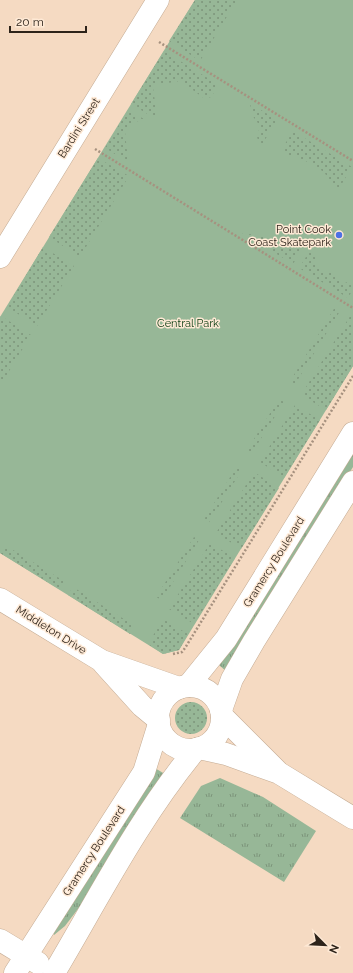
<svg xmlns="http://www.w3.org/2000/svg" width="353" height="973" viewBox="0 0 353 973" font-family="Raleway,sans-serif">
	<defs>
		<pattern id="grass-tufts" width="24" height="20" patternUnits="userSpaceOnUse"><rect width="24" height="20" fill="#97b797"/><path d="M3 7l-1-3M5 7V3M7 7l1-3M15 17l-1-3M17 17v-4M19 17l1-3" fill="none" stroke="#7c947a"/></pattern>
		<pattern id="garden-dots" width="8" height="8" patternUnits="userSpaceOnUse"><rect width="8" height="8" fill="#97b797"/><path d="M2 2h.1M6 6h.1" fill="none" stroke="#7c947a" stroke-width="1.8" stroke-linecap="round"/></pattern>
	</defs>
	<rect width="100%" height="100%" fill="#f5dac2"/>
	<g fill="url(#grass-tufts)">
		<path d="M353,448V467L227,672L219,665Z"/>
		<path d="M153,767L165,774L84,901L65,926L54,935L53,933Z"/>
		<path d="M220,778L263,797L316,831L284,882L180,818L201,786Z"/>
	</g>
	<path fill="#97b797" d="M195,0H353V366L179,650L163,654L0,553V317Z"/>
	<g fill="url(#garden-dots)">
		<path d="M195,0H237L200,61L169,41Z"/>
		<path d="M164,51L219,85L211,97L205,99L179,80L177,82L156,84L153,87L157,118H154L131,104Z"/>
		<path d="M250,103L277,120L260,148L257,137L260,126L252,115Z"/>
		<path d="M128,110L144,119L130,124L125,131L128,162L105,148Z"/>
		<path d="M293,131L352,167L337,192L324,172L304,160L280,152Z"/>
		<path d="M98,158L129,176L80,257L49,237Z"/>
		<path d="M242,233L262,236L283,249L294,244L302,249L293,264Z"/>
		<path d="M43,247L74,266L37,326L7,307Z"/>
		<path d="M309,252L314,255L320,272H332L342,284L353,280V289L348,298L299,268Z"/>
		<path d="M335,307L340,311L294,386L289,383Z"/>
		<path d="M352,313L353,366L326,410L301,395Z"/>
		<path d="M1,316L31,335L0,386V317Z"/>
		<path d="M279,399L284,402L252,453L247,450Z"/>
		<path d="M295,405L320,420L284,478L260,462Z"/>
		<path d="M237,466L242,470L208,524L203,521Z"/>
		<path d="M254,472L279,488L241,549L216,533Z"/>
		<path d="M194,537L199,540L162,600L156,597Z"/>
		<path d="M210,543L235,558L194,624L169,609Z"/>
		<path d="M5,545L64,581L59,589L0,553Z"/>
		<path d="M73,587L135,626L130,634L68,595Z"/>
		<path d="M163,619L188,634L179,650L163,654L148,644Z"/>
		<circle cx="191" cy="718" r="16"/>
	</g>
	<g fill="none" stroke-linecap="round" stroke-linejoin="round">
		<defs>
			<g id="minor">
				<path d="M0,257L158,0"/>
				<path d="M0,599L102,661L179,688"/>
				<path d="M104,664L142,706L159,720"/>
				<path d="M188,686L226,639L353,433"/>
				<circle cx="190" cy="718" r="32"/>
				<path d="M221,710L232,679L254,641L353,482"/>
				<path d="M222,716L276,770"/>
				<path d="M199,748L226,754L279,773L353,818"/>
				<path d="M0,940L38,963"/>
				<path d="M15,973L144,772L159,724"/>
				<path d="M54,973C99,897 139,818 196,749"/>
			</g>
		</defs>
		<use href="#minor" stroke="#c4ab93" stroke-width="23"/>
		<g stroke="#a6917f" stroke-width="2.5" stroke-dasharray="2 2" stroke-linecap="butt">
			<path d="M159,42L353,161"/>
			<path d="M95,149L353,308"/>
			<path d="M173,654L182,652L185,648L353,376"/>
		</g>
		<use href="#minor" stroke="#fff" stroke-width="22"/>
	</g>
	<circle fill="#4e70e4" stroke="#fee9d5" stroke-width="1.5" cx="339" cy="235" r="4"/>
	<g text-anchor="middle" dominant-baseline="central" stroke-width="3" stroke-linejoin="round" paint-order="stroke">
		<g font-size="11" fill="#2d231a" stroke="#fee9d5">
			<text transform="translate(79 128) rotate(-58)">Bardini Street</text>
			<text transform="translate(274 562) rotate(-58)">Gramercy Boulevard</text>
			<text transform="translate(51 630) rotate(32)">Middleton Drive</text>
			<text transform="translate(94 851) rotate(-57)">Gramercy Boulevard</text>
		</g>
		<g font-size="11" fill="#2d231a" stroke="#fee9d5" text-anchor="end">
			<text x="331" y="229">Point Cook<tspan x="331" dy="13">Coast Skatepark</tspan></text>
		</g>
		<g font-size="11" fill="#0a3c11" stroke="#fee9d5">
			<text x="188" y="323">Central Park</text>
		</g>
	</g>
	<g transform="translate(325 945) rotate(114)" stroke="#fee9d5" stroke-width="3" paint-order="stroke">
	<path d="M0-3L7 15L0 10L-7 15Z" fill="#2d231a"/>
	<text y="-6" font-size="11" font-weight="bold" text-anchor="middle" fill="#2d231a">N</text>
	</g>
	<path d="M10 26v6h76v-6" fill="none" stroke="#2d231a" stroke-width="2"/>
	<text x="16" y="26" font-size="12" fill="#2d231a" stroke="#fee9d5" stroke-width="3" paint-order="stroke">20 m</text>
</svg>
